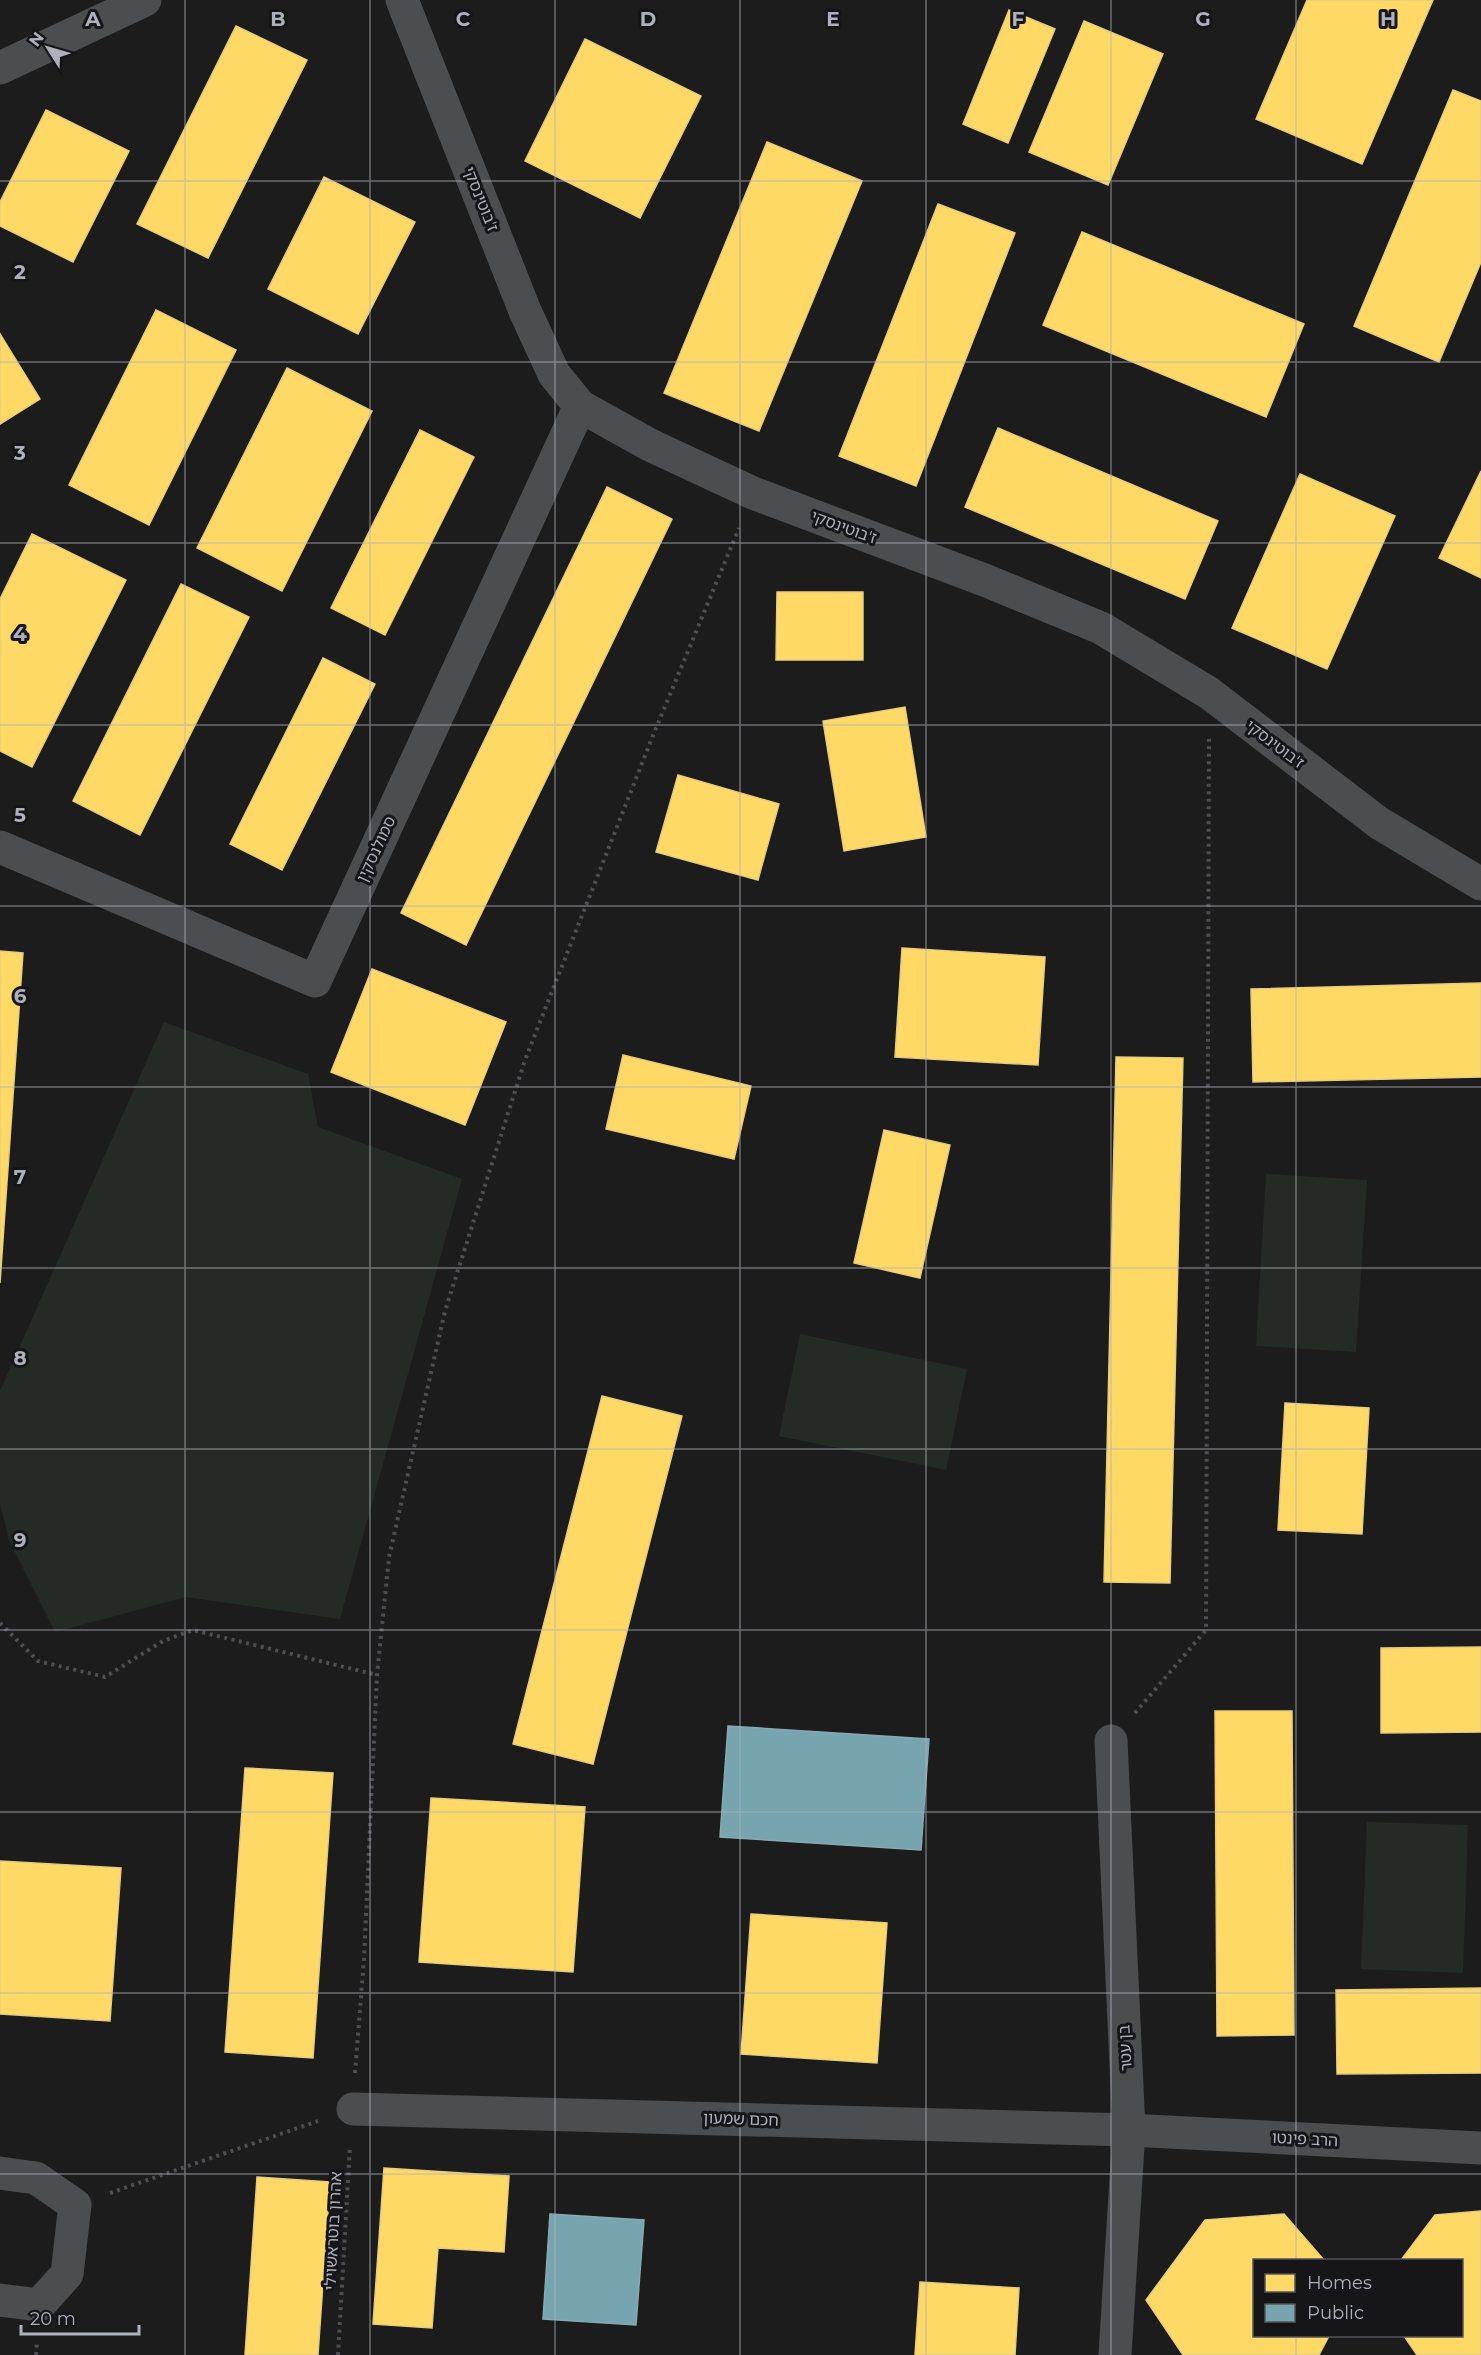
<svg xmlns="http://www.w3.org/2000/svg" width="1481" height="2355" viewBox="0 0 1481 2355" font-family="Montserrat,'Noto Sans Hebrew',sans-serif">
	<rect width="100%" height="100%" fill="#1c1c1c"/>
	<g fill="#242b26">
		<path d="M164,1022L308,1074L318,1127L462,1179L340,1619L186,1597L55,1632L9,1540L0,1503V1391Z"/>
		<path d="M1266,1174L1367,1180L1356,1352L1256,1346Z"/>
		<path d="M800,1334L967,1369L946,1470L779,1436Z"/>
		<path d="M1367,1822L1468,1825L1463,1973L1361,1969Z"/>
	</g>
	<g fill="#ffd966" stroke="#e7cd80" stroke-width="1.5">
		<path d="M1307,0H1433L1362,164L1256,119Z"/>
		<path d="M1009,10L1055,29L1008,143L963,124Z"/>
		<path d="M1084,21L1163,54L1108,185L1029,152Z"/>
		<path d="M236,26L307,60L208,258L137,224Z"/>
		<path d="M585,39L701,96L640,218L525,161Z"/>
		<path d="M1453,90L1481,101V262L1439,362L1354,326Z"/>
		<path d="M46,110L129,151L73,262L0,226V202Z"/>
		<path d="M767,142L862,181L759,431L664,393Z"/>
		<path d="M324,177L415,222L358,334L268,289Z"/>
		<path d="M938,204L1015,233L916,486L839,456Z"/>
		<path d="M1082,232L1304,324L1266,417L1043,325Z"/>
		<path d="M156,310L236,350L149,525L69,485Z"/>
		<path d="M0,334L40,399L0,424Z"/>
		<path d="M287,368L372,411L282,591L197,548Z"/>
		<path d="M998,428L1218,521L1185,599L965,507Z"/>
		<path d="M420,430L474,457L385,635L331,608Z"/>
		<path d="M1481,471V578L1439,558Z"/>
		<path d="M1300,474L1395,516L1327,669L1232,628Z"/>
		<path d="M607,487L672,519L466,945L401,913Z"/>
		<path d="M32,534L126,580L32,767L0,751V599Z"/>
		<path d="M181,584L249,617L140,835L73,801Z"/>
		<path d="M777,592H863V660H776Z"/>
		<path d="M323,658L375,684L282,870L230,844Z"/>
		<path d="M905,707L926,837L844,851L823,721Z"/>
		<path d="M678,775L779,804L758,880L656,852Z"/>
		<path d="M902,948L1045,957L1038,1065L895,1057Z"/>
		<path d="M0,951L23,953L0,1283Z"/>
		<path d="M372,969L506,1022L465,1125L331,1072Z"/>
		<path d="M1481,983V1077L1253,1082L1251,989Z"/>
		<path d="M623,1055L751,1086L734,1159L606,1129Z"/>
		<path d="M1116,1057L1183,1058L1170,1583L1104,1582Z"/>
		<path d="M884,1130L950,1145L920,1278L854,1263Z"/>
		<path d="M602,1396L682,1416L593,1764L513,1744Z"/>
		<path d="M1285,1403L1369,1408L1362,1534L1278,1530Z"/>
		<path d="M1481,1647V1732L1381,1733V1648Z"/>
		<path d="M1215,1711H1292L1294,2035L1217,2036Z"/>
		<path d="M245,1768L333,1773L313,2058L225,2052Z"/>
		<path d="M431,1798L585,1807L573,1972L419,1962Z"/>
		<path d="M0,1861L121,1868L110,2021L0,2014Z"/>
		<path d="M751,1914L887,1923L877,2063L741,2054Z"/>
		<path d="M1481,1988V2073L1337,2074L1336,1990Z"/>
		<path d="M384,2168L509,2176L504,2252L438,2248L432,2328L373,2324Z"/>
		<path d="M257,2177L330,2182L318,2355H245Z"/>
		<path d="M1481,2211V2355H1417L1404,2336H1462V2260H1401L1435,2215Z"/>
		<path d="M1284,2214L1324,2260H1254V2336H1329L1319,2355H1183L1146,2300L1205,2220Z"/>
		<path d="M920,2282L1019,2288L1015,2355H915Z"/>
	</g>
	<g fill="#76a5af" stroke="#87a9b3" stroke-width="1.5">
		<path d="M728,1726L929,1739L921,1850L720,1837Z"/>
		<path d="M550,2214L644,2220L636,2325L543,2319Z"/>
	</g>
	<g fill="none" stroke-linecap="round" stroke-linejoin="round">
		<g stroke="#4d4e51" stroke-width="4" stroke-dasharray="3 4.5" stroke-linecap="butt">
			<path d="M0,1623L38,1661L105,1677L163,1641L193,1630L377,1675"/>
			<path d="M1135,1713L1206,1630L1209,738"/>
			<path d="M355,2073L364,1959L377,1675L389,1557L445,1311L525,1060L654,733L739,528"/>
			<path d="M110,2193L318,2121"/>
			<path d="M36,2355L37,2341"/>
			<path d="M338,2355L350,2146"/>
		</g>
		<g stroke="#4c4d4f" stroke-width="33">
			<path d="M402,0L525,311L554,374L580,406L650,445L753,493L987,581L1101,628L1209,693L1379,823L1481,884"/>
			<path d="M0,68L145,0"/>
			<path d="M0,847L315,981L580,406"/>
			<path d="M1111,1741L1129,2130L1115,2355"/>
			<path d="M353,2109L1129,2130L1481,2148"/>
			<path d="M0,2173L36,2178L75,2205L67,2274L39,2305L0,2300"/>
		</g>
	</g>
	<path fill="none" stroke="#aeb1bc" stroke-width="1.5" stroke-opacity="0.55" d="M185,0V2355M370,0V2355M555,0V2355M740,0V2355M926,0V2355M1111,0V2355M1296,0V2260M0,181H1481M0,362H1481M0,543H1481M0,725H1481M0,906H1481M0,1087H1481M0,1268H1481M0,1449H1481M0,1630H1481M0,1812H1481M0,1993H1481M0,2174H1481M1296,2336V2355"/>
	<g text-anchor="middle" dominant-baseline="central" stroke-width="6" stroke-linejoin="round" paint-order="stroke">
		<g font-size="16" fill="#aeb1bc" stroke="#161618">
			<text transform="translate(481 199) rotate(68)">ז'בוטינסקי</text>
			<text transform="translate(844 527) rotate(20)">ז'בוטינסקי</text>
			<text transform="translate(1275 744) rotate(37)">ז'בוטינסקי</text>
			<text transform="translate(376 849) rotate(-65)">סמולנסקין</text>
			<text transform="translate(1125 2048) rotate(-93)">בן עטר</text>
			<text transform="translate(741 2119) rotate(2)">חכם שמעון</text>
			<text transform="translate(1305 2139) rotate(3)">הרב פינטו</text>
			<text transform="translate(333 2231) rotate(-87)">אהרון בוטראשוילי</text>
		</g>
	</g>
	<g font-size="20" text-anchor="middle" font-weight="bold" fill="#aeb1bc" stroke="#161618" stroke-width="6" stroke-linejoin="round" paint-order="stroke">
		<text x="93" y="26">A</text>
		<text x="278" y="26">B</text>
		<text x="463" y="26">C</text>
		<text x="648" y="26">D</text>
		<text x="833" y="26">E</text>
		<text x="1018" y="26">F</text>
		<text x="1203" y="26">G</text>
		<text x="1388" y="26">H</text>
		<text x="20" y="279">2</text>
		<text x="20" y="460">3</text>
		<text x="20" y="641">4</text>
		<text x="20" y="822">5</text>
		<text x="20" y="1003">6</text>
		<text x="20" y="1184">7</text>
		<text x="20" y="1365">8</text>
		<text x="20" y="1547">9</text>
	</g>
	<rect x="1253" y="2259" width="210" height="78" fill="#161618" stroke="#53545a" stroke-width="1.5"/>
	<rect x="1265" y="2274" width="30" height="18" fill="#ffd966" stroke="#53545a" stroke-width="1.5"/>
	<text x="1307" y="2289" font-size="18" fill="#aeb1bc">Homes</text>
	<rect x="1265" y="2304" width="30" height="18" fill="#76a5af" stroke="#53545a" stroke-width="1.5"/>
	<text x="1307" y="2319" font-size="18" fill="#aeb1bc">Public</text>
	<g transform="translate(48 48) rotate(307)" stroke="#161618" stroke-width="4.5" paint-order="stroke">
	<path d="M0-4.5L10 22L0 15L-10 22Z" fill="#aeb1bc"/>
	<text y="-9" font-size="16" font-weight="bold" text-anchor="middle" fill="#aeb1bc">N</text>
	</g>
	<path d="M21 2325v9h118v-9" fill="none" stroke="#aeb1bc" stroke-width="3"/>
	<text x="30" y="2325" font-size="18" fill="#aeb1bc" stroke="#161618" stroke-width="4.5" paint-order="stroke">20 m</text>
</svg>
